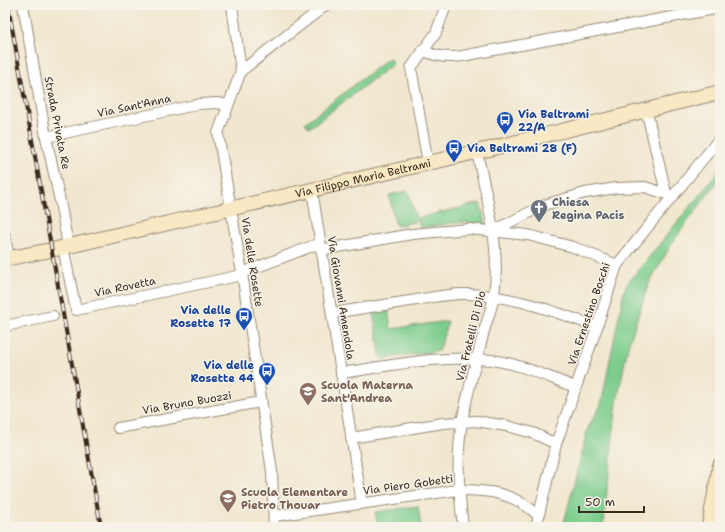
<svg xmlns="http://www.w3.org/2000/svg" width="725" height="532" viewBox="0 0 725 532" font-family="'Shantell Sans',sans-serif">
	<rect width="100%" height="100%" fill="#f7f3e8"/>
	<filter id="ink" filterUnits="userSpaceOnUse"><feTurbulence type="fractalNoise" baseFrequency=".025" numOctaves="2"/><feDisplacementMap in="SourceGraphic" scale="8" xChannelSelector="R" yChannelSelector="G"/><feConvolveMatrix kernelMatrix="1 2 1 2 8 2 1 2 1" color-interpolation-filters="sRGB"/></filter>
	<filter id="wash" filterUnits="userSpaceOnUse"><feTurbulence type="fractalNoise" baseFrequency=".012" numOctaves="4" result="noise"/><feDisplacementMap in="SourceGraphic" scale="16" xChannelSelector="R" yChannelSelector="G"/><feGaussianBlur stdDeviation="0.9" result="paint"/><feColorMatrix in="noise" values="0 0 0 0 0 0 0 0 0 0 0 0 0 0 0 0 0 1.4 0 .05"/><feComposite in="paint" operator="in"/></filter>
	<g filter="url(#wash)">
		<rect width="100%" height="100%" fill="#f1e7cf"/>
		<g fill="#7dcd8e" stroke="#5c7c56">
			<path d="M389,58L393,64L309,128L305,123Z"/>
			<path d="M720,170V178L674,240L649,283L628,346L617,402L603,527H563L588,428L601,405L624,291L627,284Z"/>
			<path d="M408,191L417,221L396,226L389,195Z"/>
			<path d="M480,203L486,224L462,222L420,228L418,218Z"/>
			<path d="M388,309L391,329L448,321L439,351L381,359L373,312Z"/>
			<path d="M418,506L421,527H378L375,512Z"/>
		</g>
	</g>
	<g filter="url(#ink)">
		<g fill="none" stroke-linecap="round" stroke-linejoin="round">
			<defs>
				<g id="street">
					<path d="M23,5L46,137L60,201L68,246"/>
					<path d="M232,5L241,71L218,133L242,273L272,471L274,527"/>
					<path d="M423,50C435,57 449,58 462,56L720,8"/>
					<path d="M241,71L326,5"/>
					<path d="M646,109L666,193"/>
					<path d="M46,137L200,104L217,103L228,105"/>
					<path d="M428,163L411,68L436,33L446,5"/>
					<path d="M312,190L362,504"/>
					<path d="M493,231L544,205L585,193L616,188L645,187L673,196"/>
					<path d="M5,236L9,259"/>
					<path d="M63,247L76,310L242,275"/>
					<path d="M321,250L412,234L469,229L528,235L573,247L617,265"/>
					<path d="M242,273L320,243"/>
					<path d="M332,313C358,309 384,305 410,301C429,298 448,293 468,294C515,296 553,311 597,327"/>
					<path d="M5,326L53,316"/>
					<path d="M341,373C389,366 444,354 492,360C521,364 548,377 575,387"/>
					<path d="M118,428L261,402"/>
					<path d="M351,438L443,423L476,421L507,426L533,433L556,444"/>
					<path d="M274,516L458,490C491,490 514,493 539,516"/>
					<path d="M463,527C459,492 456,457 462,422C467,394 475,366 482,339C485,324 492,310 494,295C501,247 487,199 477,152"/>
					<path d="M536,527L556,444L597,327L617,265L720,138"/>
				</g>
				<g id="secondary">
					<path id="s1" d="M5,259L56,249L489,149L720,92"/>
					<path d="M709,527L720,465"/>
				</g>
			</defs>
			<use href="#street" stroke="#968876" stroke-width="12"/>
			<use href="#secondary" stroke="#968876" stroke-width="16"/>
			<use href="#street" stroke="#fff" stroke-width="10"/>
			<use href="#secondary" stroke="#f8e8c3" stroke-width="14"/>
			<defs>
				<path id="rail" d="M8,5L101,527"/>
			</defs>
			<use href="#rail" stroke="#3b2a1e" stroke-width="4"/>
			<use href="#rail" stroke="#f7f3e8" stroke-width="2.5" stroke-dasharray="8" stroke-linecap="butt"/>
		</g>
	</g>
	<defs>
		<symbol id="bus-pin" viewBox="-11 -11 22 30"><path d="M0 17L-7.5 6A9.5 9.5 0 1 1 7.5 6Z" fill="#1a4fb4" stroke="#f7f3e8"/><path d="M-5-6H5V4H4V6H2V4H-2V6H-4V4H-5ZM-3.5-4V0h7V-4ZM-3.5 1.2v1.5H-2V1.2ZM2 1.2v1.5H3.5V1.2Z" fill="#fff"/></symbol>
		<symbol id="church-pin" viewBox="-11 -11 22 30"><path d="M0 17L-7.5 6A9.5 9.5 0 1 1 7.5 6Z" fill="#6b7280" stroke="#f7f3e8"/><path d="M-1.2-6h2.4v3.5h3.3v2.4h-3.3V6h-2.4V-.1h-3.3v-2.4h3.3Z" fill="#fff"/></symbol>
		<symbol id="school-pin" viewBox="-11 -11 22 30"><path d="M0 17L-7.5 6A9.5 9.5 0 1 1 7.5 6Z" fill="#8d6e63" stroke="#f7f3e8"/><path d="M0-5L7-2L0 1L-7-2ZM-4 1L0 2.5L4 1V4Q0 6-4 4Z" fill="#fff"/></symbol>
	</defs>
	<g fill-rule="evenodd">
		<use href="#bus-pin" x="495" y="110" width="20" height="27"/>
		<use href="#bus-pin" x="444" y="138" width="20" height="27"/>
		<use href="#church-pin" x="529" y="198" width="20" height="27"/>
		<use href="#bus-pin" x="234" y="306" width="20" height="27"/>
		<use href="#bus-pin" x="257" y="361" width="20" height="27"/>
		<use href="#school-pin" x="298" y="381" width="20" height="27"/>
		<use href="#school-pin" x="218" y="488" width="20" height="27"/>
	</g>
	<g text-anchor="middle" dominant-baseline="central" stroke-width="3" stroke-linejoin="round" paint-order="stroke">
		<g font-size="11" fill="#3b2a1e" stroke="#f7f3e8">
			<text transform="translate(134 106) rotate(-12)">Via Sant'Anna</text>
			<text transform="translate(57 123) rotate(79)">Strada Privata Re</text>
			<text stroke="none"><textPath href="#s1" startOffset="367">Via Filippo Maria Beltrami</textPath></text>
			<text transform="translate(252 262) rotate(81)">Via delle Rosette</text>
			<text transform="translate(125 287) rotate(-12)">Via Rovetta</text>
			<text transform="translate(341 298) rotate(81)">Via Giovanni Amendola</text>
			<text transform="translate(589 314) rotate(-71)">Via Ernestino Boschi</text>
			<text transform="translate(471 336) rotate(-76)">Via Fratelli Di Dio</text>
			<text transform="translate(187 403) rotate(-10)">Via Bruno Buozzi</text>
			<text transform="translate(408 485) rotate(-8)">Via Piero Gobetti</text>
		</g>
		<g font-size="11" font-weight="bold" fill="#164399" stroke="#f7f3e8" text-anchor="start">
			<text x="518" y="114">Via Beltrami<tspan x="518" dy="13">22/A</tspan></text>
			<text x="467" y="148">Via Beltrami 28 (F)</text>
			<text x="231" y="310" text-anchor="end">Via delle<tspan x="231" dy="13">Rosette 17</tspan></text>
			<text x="254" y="365" text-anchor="end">Via delle<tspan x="254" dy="13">Rosette 44</tspan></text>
		</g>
		<g font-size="11" font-weight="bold" fill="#5b616d" stroke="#f7f3e8" text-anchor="start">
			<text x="552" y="202">Chiesa<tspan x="552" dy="13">Regina Pacis</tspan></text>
		</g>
		<g font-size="11" font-weight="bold" fill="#785e54" stroke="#f7f3e8" text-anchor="start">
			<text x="321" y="385">Scuola Materna<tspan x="321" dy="13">Sant'Andrea</tspan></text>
			<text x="241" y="492">Scuola Elementare<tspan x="241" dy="13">Pietro Thouar</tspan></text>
		</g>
	</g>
	<rect width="725" height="532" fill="none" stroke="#f7f3e8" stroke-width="20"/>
	<path d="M579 506v6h65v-6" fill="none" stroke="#3b2a1e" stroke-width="2"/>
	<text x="585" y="506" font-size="12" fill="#3b2a1e" stroke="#f7f3e8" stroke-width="3" paint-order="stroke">50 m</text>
</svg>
